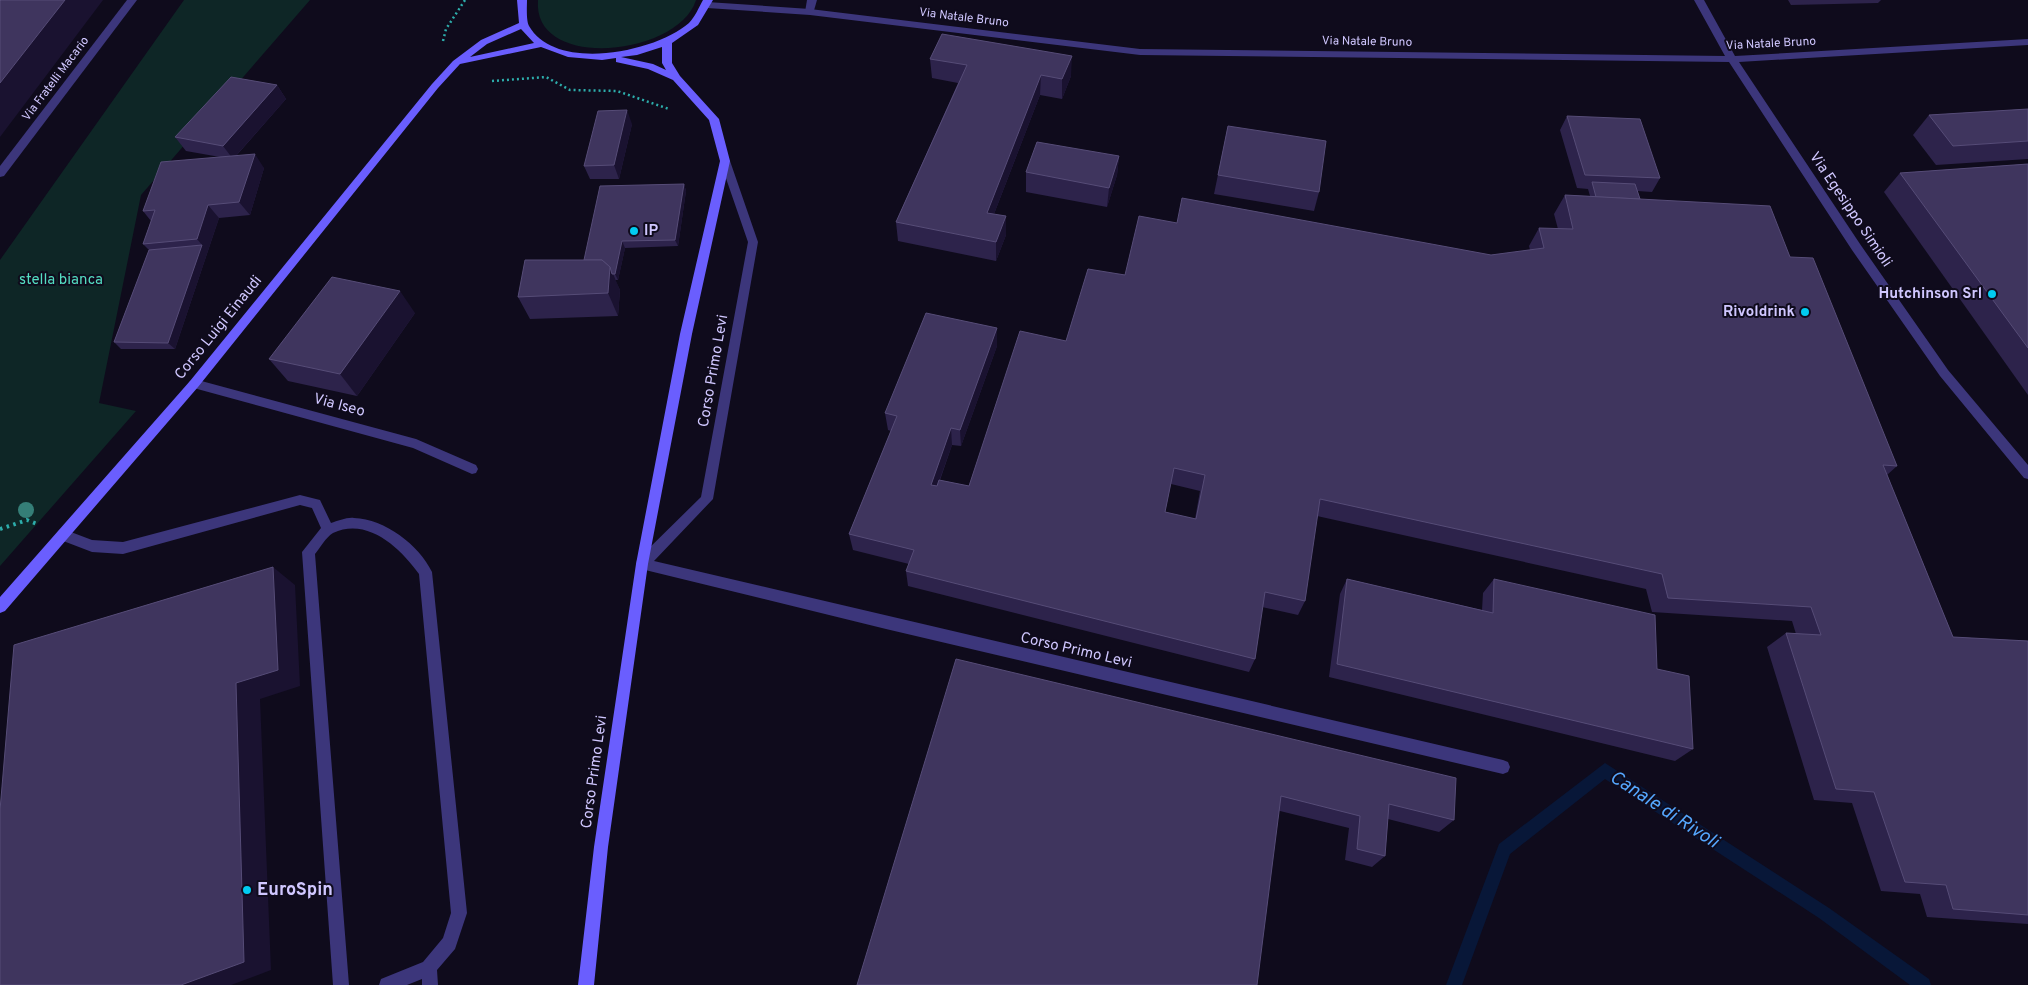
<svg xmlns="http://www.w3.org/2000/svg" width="2028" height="985" viewBox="0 0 2028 985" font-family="Overpass,sans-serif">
	<rect width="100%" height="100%" fill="#0f0b1c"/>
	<g fill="#0e2626">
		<path d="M184,0H310L141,195L99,403L136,411L0,566V260Z"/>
		<path d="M538,0H696C679,56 532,72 538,0Z"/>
	</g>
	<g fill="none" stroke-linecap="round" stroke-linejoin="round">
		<path fill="#081738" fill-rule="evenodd" d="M1605,763L1829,908L1929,979L1931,985H1910L1819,918L1605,779L1510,854L1462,985H1446L1499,844Z"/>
		<g stroke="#2dadab" stroke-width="2.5" stroke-dasharray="2 3" stroke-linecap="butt">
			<path d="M443,41L446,29L465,0"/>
			<path d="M492,81L546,77L570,90L617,91L669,109"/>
		</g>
		<path stroke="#2dadab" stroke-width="4" stroke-dasharray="2.5 4.5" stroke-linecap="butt" d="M0,529L27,520L37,524"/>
		<g fill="#3c367b" fill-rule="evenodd">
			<path d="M807,0H817L813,14H807L805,12Z"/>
			<path d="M300,495L320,500L331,523C338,521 347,517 354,518C385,519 419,545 432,572L467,913L455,949L437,970L438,985H422V979L407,985H379L381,979L423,962L443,938L451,913L419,574C400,548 368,517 333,533C326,537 320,548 315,554L349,985H333L302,552L321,528L312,508L300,505L123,554L92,552L58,539L57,535L58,531L63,529L92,540L123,542Z"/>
		</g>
		<g fill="#3c367b" fill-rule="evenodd">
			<path d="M127,0H137L4,176L0,177V166Z"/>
			<path d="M1694,0H1704L1735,56L2028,39V45L1739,62L1860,244L1948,370L2028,465V479L2024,478L1940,376L1852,250L1729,62L1140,55L810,15L707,8L702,5L707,2L810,9L1140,49L1725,56Z"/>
			<path d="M725,157L730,161L758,242L713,499L654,561L1503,760L1508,762L1510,767L1508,772L1503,774L886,629L637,568L636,564L637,560L701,497L748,242L720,161Z"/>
			<path d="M194,379L416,439L476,465L478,469L476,473L472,474L413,448L190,387L188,384L190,381Z"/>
		</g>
		<path fill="#6a5efe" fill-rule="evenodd" d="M517,0H527C527,7 526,20 529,26C556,73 656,52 689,23C695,17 699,7 703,0H713L698,25L672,43V63L680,76L719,119L730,161L692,334L648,564L608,847L594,985H578L594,847L636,564L680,334L720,161L709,120L673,80L648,69L616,62V58L602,60L568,57L541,47L460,64L438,88L198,387L5,611L0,613V597L190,381L432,84L453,61L481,40L519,23ZM521,29L534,43L470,57L487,44ZM662,47V63L666,70L653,64L621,57L637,55Z"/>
	</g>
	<circle fill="#357e77" cx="26" cy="510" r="8"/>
	<g fill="#2d234b" fill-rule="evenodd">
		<path d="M1788,0H1881L1878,3L1791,5Z"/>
		<path d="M930,59L1071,76L1062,99L1040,95L994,214L1006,235L996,261L898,241L896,222L958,83L932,78Z"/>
		<path d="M277,85L286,99L236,156L264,168L250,215L219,218L175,349H121L114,342L149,250L143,244L151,221L143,211L220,157L186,151L175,137Z"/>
		<path d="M2028,109V159L1936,165L1913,135L1929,115Z"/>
		<path d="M1567,116L1660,178L1652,192L1637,191L1640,199L1790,257L1897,466L1887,475L1953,637L2028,641V924L1927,917L1920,894L1881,891L1852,803L1814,800L1767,647L1786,633L1796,634L1792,621L1652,612L1646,589L1317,516L1305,601L1298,615L1262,607L1255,659L1249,672L908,586L906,571L909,564L853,550L849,534L891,431L888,430L885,413L997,328V346L961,446L952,445L940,480L969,486L1066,341L1125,275L1177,223L1491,255L1530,250L1529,246L1539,228L1558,229L1554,214L1565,195L1590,196L1588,189L1577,188L1560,130ZM1171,484L1200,491L1195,519L1165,512Z"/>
		<path d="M632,124L619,179H590L584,166Z"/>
		<path d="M1228,126L1319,192L1314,211L1214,194Z"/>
		<path d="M1119,156L1117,175L1107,207L1026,192V172Z"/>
		<path d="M2028,164V395L1884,192L1900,173Z"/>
		<path d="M684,184L686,191L678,246L625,248L618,280H615L620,290L618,316L530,319L518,297L584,260Z"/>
		<path d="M415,313L357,396L288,381L269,359Z"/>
		<path d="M1347,579L1482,610L1483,593L1494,579L1657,669L1693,749L1675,761L1329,677L1340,594Z"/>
		<path d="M956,659L1454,820L1439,832L1388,819L1385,856L1372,867L1345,860L1349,828L1280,811Z"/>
	</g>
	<g fill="#1a1230">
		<path d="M65,0H103L0,137V83Z"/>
		<path d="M1072,56L1071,76L1062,99V79Z"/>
		<path d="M1041,75L1040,95L987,232V213Z"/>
		<path d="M277,85L286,99L233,159L223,146Z"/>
		<path d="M627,110L632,124L619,179L614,165Z"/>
		<path d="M255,154L264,168L250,215L239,202Z"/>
		<path d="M1119,156L1117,175L1107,207L1109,188Z"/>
		<path d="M684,184L686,191L678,246L675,240Z"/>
		<path d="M208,205L219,218L175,349L168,343L202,245L197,239Z"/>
		<path d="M1006,216V235L996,261V242Z"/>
		<path d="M622,241L625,248L618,280L615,274Z"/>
		<path d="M610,267L620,290L618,316L608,293Z"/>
		<path d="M400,291L415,313L357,396L340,374Z"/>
		<path d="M997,328V346L961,446L960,430Z"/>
		<path d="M951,428L952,445L932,501L931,485Z"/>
		<path d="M273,567L295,585L300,686L260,699L271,970L231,985H181L236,683Z"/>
	</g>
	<g fill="#3f355e" stroke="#564c77" fill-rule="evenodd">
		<path d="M1,0H65L0,83V1Z"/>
		<path d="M942,34L1072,56L1062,79L1041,75L987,213L1006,216L996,242L896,222L967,65L930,59Z"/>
		<path d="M231,77L277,85L223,146L175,137Z"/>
		<path d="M2028,109V141L1953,146L1929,115Z"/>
		<path d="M627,110L614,165L584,166L598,111Z"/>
		<path d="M1567,116L1640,119L1660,178L1585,175Z"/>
		<path d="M1228,126L1326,141L1319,192L1218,175Z"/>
		<path d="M1037,142L1119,156L1109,188L1026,172Z"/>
		<path d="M255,154L239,202L208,205L197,239L143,244L155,210L143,211L161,162Z"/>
		<path d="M2028,164V348L1900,173Z"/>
		<path d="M1592,182L1635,184L1640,199L1596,197Z"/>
		<path d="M684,184L675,240L622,241L615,274H612L610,267L602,260H584L600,186Z"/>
		<path d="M1565,195L1770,206L1790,257L1813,258L1897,466L1883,465L1953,637L2028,641V915L1953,909L1946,885L1905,882L1874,792L1836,789L1786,633L1821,635L1811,607L1668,598L1662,574L1320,499L1305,601L1265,592L1255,659L906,571L914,550L849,534L897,416L885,413L926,313L997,328L960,430L951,428L931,485L937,486L939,480L969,486L1020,331L1066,341L1088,269L1125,275L1139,216L1177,223L1182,198L1491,255L1544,248L1539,228L1573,229ZM1174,468L1205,475L1196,519L1165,512Z"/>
		<path d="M202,245L168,343L114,342L149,250Z"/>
		<path d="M525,260H602L610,267L608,293L518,297Z"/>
		<path d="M332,277L400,291L340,374L269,359Z"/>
		<path d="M273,567L278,670L236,683L244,962L181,985H0V810L14,645Z"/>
		<path d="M1347,579L1493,613L1494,579L1655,615L1657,669L1689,676L1693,749L1337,664Z"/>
		<path d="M956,659L1456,778L1454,820L1389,804L1385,856L1357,849L1360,816L1281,796L1257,985H857Z"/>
	</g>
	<g fill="#01ccf1" stroke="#0f0b1c" stroke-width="2">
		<circle cx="634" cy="231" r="5"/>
		<circle cx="1992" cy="294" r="5"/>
		<circle cx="1805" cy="312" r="5"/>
		<circle cx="247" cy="890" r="5"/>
	</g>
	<g text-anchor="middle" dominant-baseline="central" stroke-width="4" stroke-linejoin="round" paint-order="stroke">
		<g font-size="12" fill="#d0c7ff" stroke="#0f0b1c">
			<text transform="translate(964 18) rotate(7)">Via Natale Bruno</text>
			<text transform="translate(1367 42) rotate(1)">Via Natale Bruno</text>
			<text transform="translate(1771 44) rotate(-3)">Via Natale Bruno</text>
			<text transform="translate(56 79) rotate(-53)">Via Fratelli Macario</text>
		</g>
		<g font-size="15" fill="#d0c7ff" stroke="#0f0b1c">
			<text transform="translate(1850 210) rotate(56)">Via Egesippo Simioli</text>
			<text transform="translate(219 328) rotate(-51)">Corso Luigi Einaudi</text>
			<text transform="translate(714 371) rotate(-80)">Corso Primo Levi</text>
			<text transform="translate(339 406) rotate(15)">Via Iseo</text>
			<text transform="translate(1076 651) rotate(13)">Corso Primo Levi</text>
			<text transform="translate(595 772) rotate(-82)">Corso Primo Levi</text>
		</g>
		<g font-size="15" font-weight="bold" fill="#d0c7ff" stroke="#0f0b1c" text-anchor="end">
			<text x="644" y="231" text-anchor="start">IP</text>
			<text x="1982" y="294">Hutchinson Srl</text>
			<text x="1795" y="312">Rivoldrink</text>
		</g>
		<g font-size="15" fill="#54ddc2" stroke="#0f0b1c">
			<text x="61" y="280">stella bianca</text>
		</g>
		<g font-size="18" font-weight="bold" fill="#d0c7ff" stroke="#0f0b1c" text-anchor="start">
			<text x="257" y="890">EuroSpin</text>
		</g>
		<g font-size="19" font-style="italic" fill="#55a7fe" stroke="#0f0b1c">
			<text transform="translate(1664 810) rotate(33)">Canale di Rivoli</text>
		</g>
	</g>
</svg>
